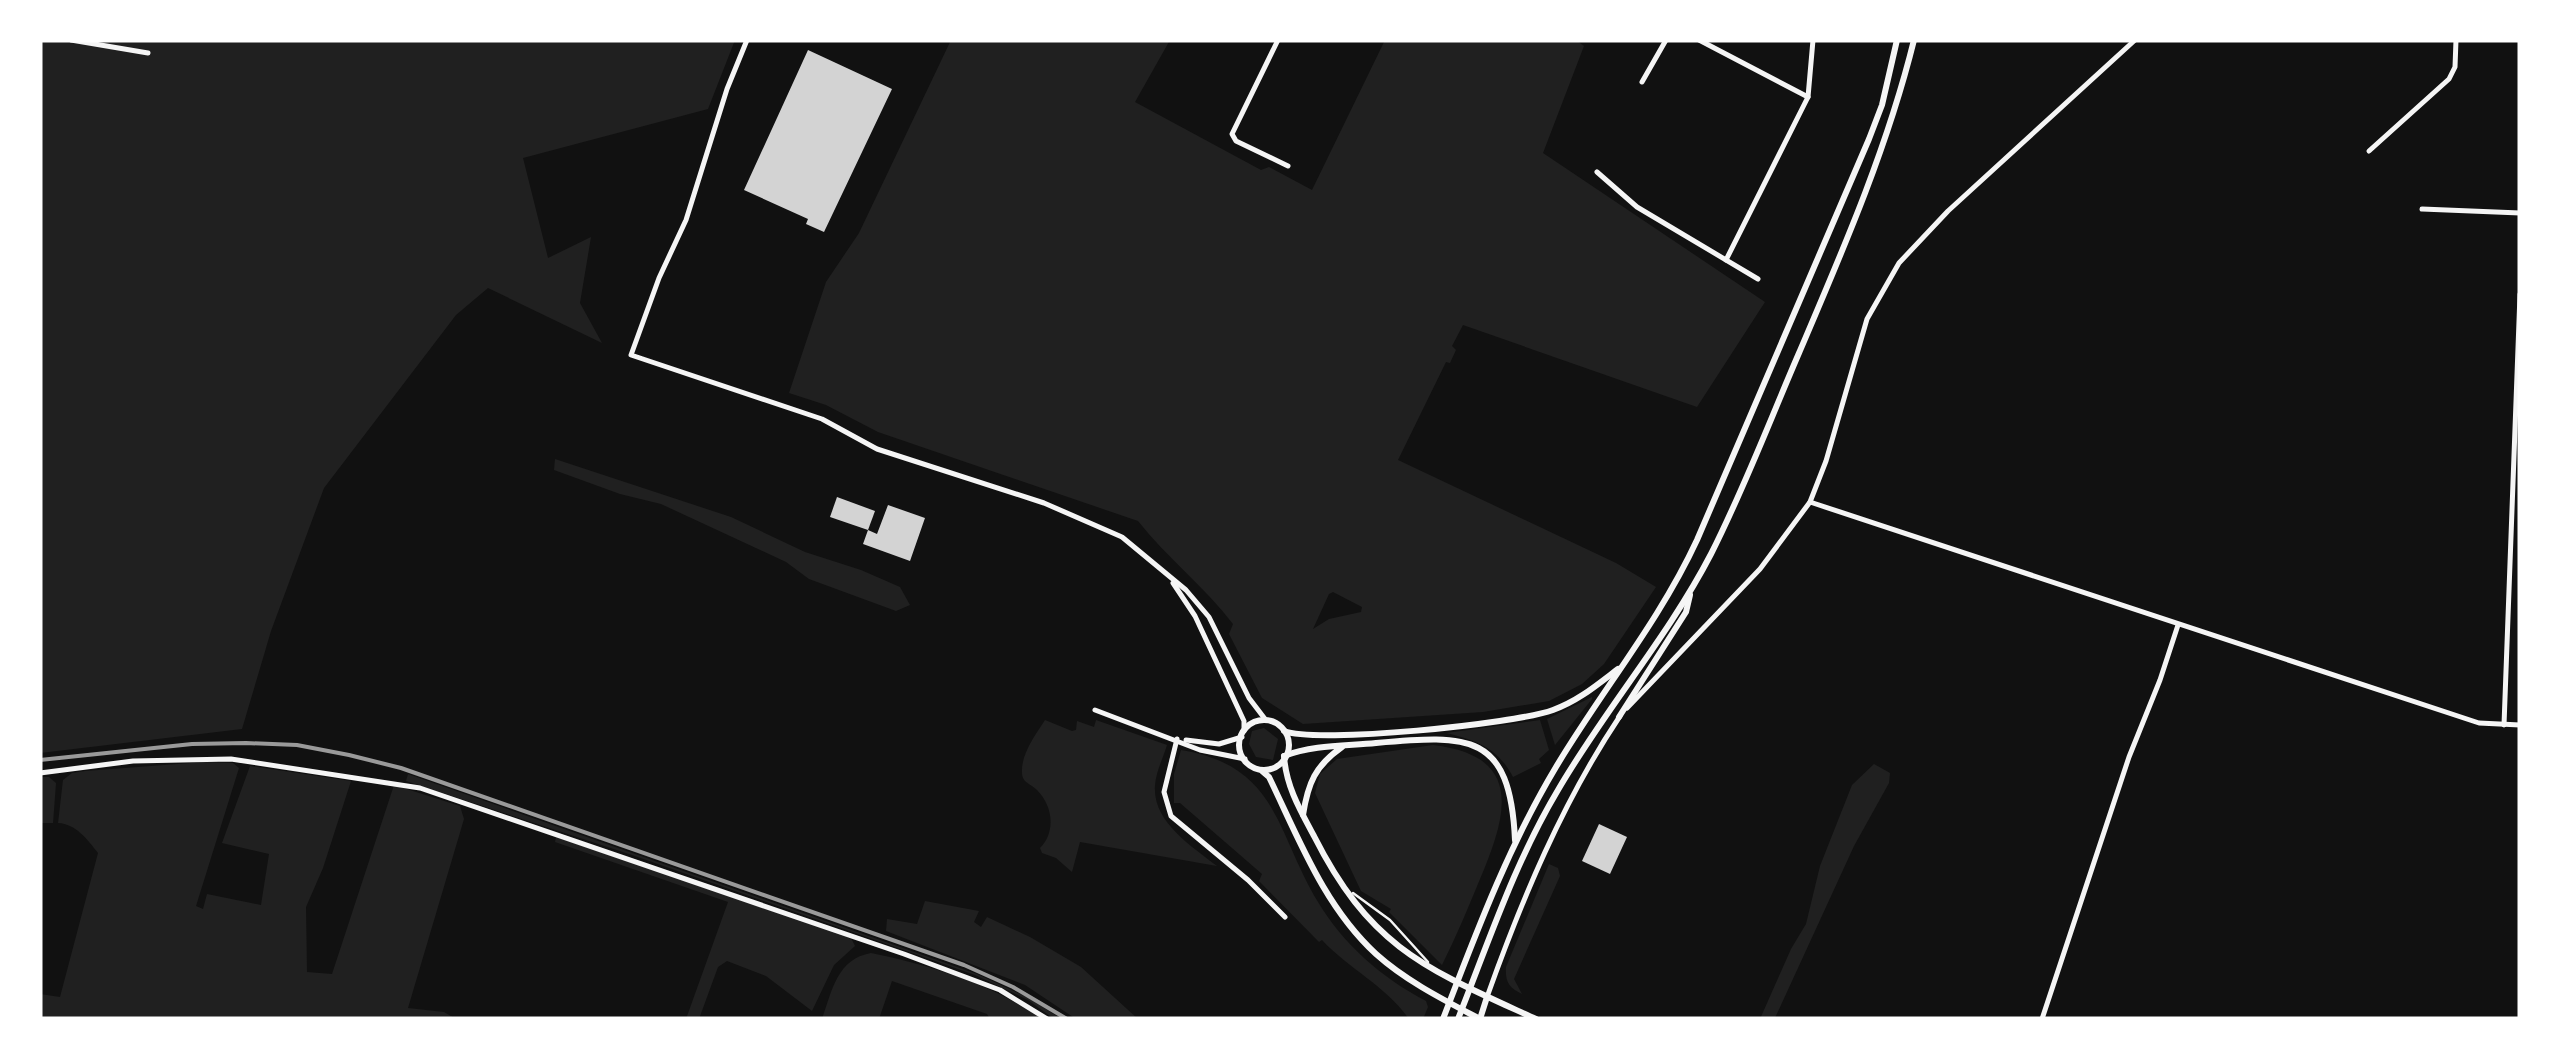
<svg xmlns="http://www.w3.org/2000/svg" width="2560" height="1059" viewBox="0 0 2560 1059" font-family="'Alegreya Sans',sans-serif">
	<rect width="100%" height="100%" fill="#111"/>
	<g fill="#202020" fill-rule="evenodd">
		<path d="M40,40H735L708,109L523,158L548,258L591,237L580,303L602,343L488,288L456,315L324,488L271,631L242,729L40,753Z"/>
		<path d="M951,40H1170L1135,102L1261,170L1269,167L1312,190L1385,40H1576L1584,46L1543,153L1765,302L1697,407L1463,325L1452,346L1456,350L1450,363L1446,362L1398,460L1616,563L1656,587L1604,664L1582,684L1549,701L1483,712L1303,724L1262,698L1229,634L1233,624C1205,587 1167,558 1138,521L878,432L826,405L789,393L826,282L859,233ZM1333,592L1362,607L1361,612L1329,619L1313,629L1329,594Z"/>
		<path d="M555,459L731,517L805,552L861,570L900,587L910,605L896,611L809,579L786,562L661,504L620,494L554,470Z"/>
		<path d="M1592,697V699L1555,745L1547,719Z"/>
		<path d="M1045,720L1072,731L1076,730L1077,721L1094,727L1096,720L1167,745C1163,758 1156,772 1155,785C1152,822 1192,846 1217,866L1080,842L1072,872L1056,858L1042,853L1040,848C1056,832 1053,806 1037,790C1030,783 1022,783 1022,772C1021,754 1036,734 1045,720Z"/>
		<path d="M1540,720L1549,750L1539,759L1541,763L1513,777C1498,748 1476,740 1446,733Z"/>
		<path d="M1264,728L1278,739L1273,760L1256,757L1249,744L1252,731Z"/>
		<path d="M1433,745C1526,756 1506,817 1480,879C1468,908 1456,937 1442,965L1389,912L1391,909L1361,891L1315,793L1320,774L1337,759Z"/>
		<path d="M1181,750C1278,766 1275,830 1318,902C1343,944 1382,978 1426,1001L1428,1007L1423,1019H1409C1385,985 1350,970 1322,940L1319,942L1259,881L1262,874L1180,803H1174V774Z"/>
		<path d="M204,762L233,763L239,768L196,906L203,909L207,894L261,905L269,854L222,843L250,766L351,781L323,868L306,907L307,972L332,974L394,785L460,806L464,819L408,1008L444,1012L456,1019H40V994L60,997L98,853C87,839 76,824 58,823L63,780L72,773L85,771Z"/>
		<path d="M1874,764L1890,773L1889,783L1854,846L1775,1018L1760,1019L1791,949L1806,924L1820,866L1852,785Z"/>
		<path d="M408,774L977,974L1029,998L1061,1019H1054L1028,1000L975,975L632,855L406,781Z"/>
		<path d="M40,777H49L56,783L53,823H40Z"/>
		<path d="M556,837L842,934L852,940L855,946L834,965L812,1011L766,976L727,961L718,967L699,1019H686L728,902L555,842Z"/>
		<path d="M1549,864L1558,868L1560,876L1514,979L1522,994C1509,988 1505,982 1506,967Z"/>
		<path d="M925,901L979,911L974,922L981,927L987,917L1030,937L1081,967L1138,1019H1076L1025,985L886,931L887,919L917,924Z"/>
		<path d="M871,953C930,965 992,984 1042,1019H990L987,1014L892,981L879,1019H822C832,991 837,959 871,953Z"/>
	</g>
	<g fill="#d3d3d3">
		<path d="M808,50L892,89L824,232L806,224L808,219L744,190Z"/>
		<path d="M837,497L875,511L868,530L830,517Z"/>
		<path d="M888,505L925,518L910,561L863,544L868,530L877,534Z"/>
		<path d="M1599,824L1627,837L1610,874L1582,861Z"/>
	</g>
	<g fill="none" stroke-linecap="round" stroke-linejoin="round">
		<path stroke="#f5f5f5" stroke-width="2.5" d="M1353,893L1390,920L1428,962"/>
		<g stroke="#f5f5f5" stroke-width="5">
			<path d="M71,40L148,53"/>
			<path d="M747,40L727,89L686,220L659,278L631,355L822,419L877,449L1044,503L1122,537L1186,590L1209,617L1249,698L1265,719"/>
			<path d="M1278,40L1232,134L1236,141L1288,166"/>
			<path d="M1699,40L1808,97"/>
			<path d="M1642,82L1666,40"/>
			<path d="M2369,151L2449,79L2455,67L2456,40"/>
			<path d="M1597,172L1637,207L1758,279"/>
			<path d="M2422,209L2520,213"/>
			<path d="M1726,260L1808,97L1813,40"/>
			<path d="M1810,502L2479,723L2520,725"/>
			<path d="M1173,583L1195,616L1244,721V731"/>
			<path d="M1627,708L1760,569L1810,502L1826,461L1867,319L1899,263L1948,211L2135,40"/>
			<path d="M1095,710L1200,750L1245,759"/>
			<path d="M2504,725L2520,294"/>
			<path d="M1177,739L1164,792L1171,816L1248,880L1285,917"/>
			<path d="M1186,740L1219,744L1242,737"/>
			<path d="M40,773L133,761L231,759L420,788L904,954L1000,990L1047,1019"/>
			<path d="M1487,997C1522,899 1562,803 1620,716"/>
			<path d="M2042,1019L2129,757L2160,680L2178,625"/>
		</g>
		<g stroke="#f5f5f5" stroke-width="6">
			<circle cx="1264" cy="745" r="25"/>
			<path d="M1284,756C1286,786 1300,810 1314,836C1371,949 1427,969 1536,1019"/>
			<path d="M1262,771L1269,777C1299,839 1324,906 1376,954C1406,981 1444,1000 1480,1019"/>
			<path d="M1480,1019L1487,997"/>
		</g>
		<g stroke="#f5f5f5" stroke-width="6">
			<path d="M1619,717L1686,612L1690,595"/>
			<path d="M1284,731C1318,744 1515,724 1553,710C1578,701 1597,685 1618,669"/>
			<path d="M1284,756C1313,745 1345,746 1376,743C1469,735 1510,732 1515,840"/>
			<path d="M1303,815C1308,783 1315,766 1342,747"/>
			<path d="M1443,1019C1476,933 1508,847 1556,767C1602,690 1659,622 1697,540L1869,139L1882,105L1897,40"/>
			<path d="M1458,1019C1489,941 1515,862 1558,790C1605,709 1668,637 1711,554C1744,489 1770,420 1799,353C1843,250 1887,149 1914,40"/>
		</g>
		<path stroke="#9a9a9a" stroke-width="4" d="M40,760L192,744L246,743L297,745L349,755L401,768L964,965L1013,987L1067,1019"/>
	</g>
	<rect width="2560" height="1059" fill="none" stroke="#ffffff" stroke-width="85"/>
</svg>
